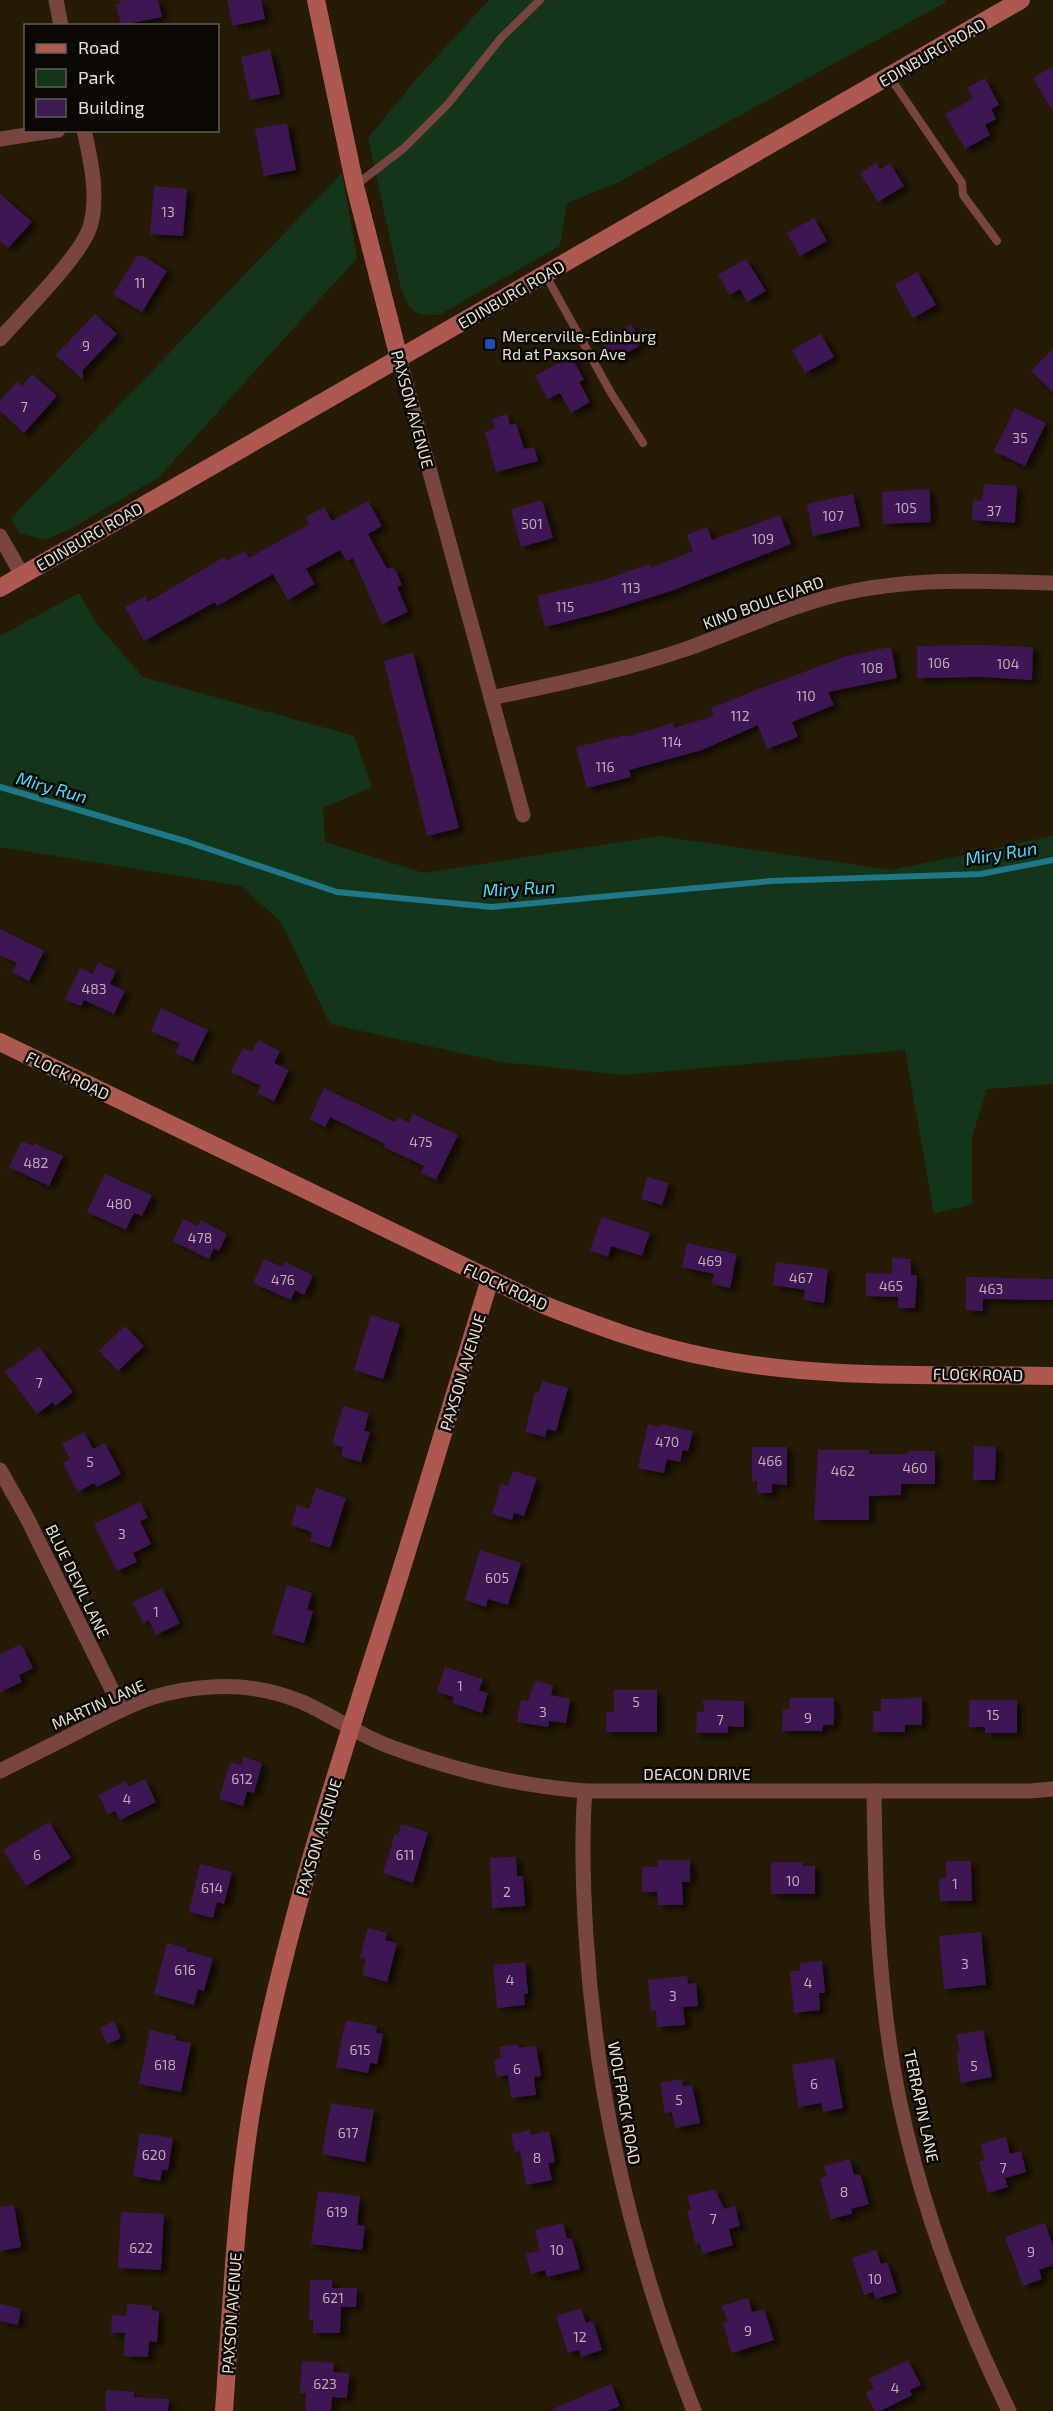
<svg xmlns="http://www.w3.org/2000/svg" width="1053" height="2411" viewBox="0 0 1053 2411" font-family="'Exo 2',sans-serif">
	<defs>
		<filter id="shadow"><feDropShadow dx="6" dy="4" stdDeviation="3" flood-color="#0009"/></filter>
	</defs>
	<rect width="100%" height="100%" fill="#261c06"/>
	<g fill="#13361b">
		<path d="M489,0H945L946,2L615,184L567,203L560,246L439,315C414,316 410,312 401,289L368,138L419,76Z"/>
		<path d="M342,173L357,258L159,477L74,527L45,540L19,533L11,518Z"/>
		<path d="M79,593L96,623L143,677L354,736L372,787L323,808L325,842L424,873L659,836L892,870L1053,836V1084L987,1089L972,1137V1204L934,1214L905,1050L624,1075L501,1062L330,1024L281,922L241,886L0,847V636Z"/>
	</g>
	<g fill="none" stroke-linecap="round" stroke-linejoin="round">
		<path stroke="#1f7787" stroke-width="6" d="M0,787L185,841L337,892L492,907L771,881L981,874L1053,860"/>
	</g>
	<g fill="#3d1953" filter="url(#shadow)">
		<path d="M120,0H158L162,17L121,25L116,4H121Z"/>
		<path d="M227,0H261L265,19L233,26Z"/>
		<path d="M270,50L280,94L250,100L241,57Z"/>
		<path d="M1053,66V112L1033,78Z"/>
		<path d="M985,78L999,105L991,109L996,119L985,125L990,135L965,149L945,114L973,99L967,88Z"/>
		<path d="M287,123L296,170L264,176L255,129Z"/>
		<path d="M876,163L880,169L890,163L904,186L878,202L860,173Z"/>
		<path d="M154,186L187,189L183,236L150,234Z"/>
		<path d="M0,194L32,222L8,248L0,241Z"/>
		<path d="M814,218L827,241L800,256L787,233Z"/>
		<path d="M137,256H143L167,271L142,312L113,294Z"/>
		<path d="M746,259L766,291L747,302L740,289L730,295L718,275Z"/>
		<path d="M917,272L936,305L913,318L895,285Z"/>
		<path d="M95,314L117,334L83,370V380L56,355Z"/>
		<path d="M631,324L642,344L614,361L602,341Z"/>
		<path d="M821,334L834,357L805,373L792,350Z"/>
		<path d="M1053,349V392L1031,371Z"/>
		<path d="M571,356L584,380L579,382L590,402L571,413L560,393L548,399L535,376Z"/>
		<path d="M32,374L57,396L24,433L0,411V401L17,382L22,386Z"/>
		<path d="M1015,408L1046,423L1025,466L994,451Z"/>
		<path d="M507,414L510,425L516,423L524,449L534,447L538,461L496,472L485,432L495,429L492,419Z"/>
		<path d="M984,484L1017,486L1015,523L972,520L973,500L982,501Z"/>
		<path d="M929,489L931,522L883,524L882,492Z"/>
		<path d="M853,494L860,526L813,536L807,504Z"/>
		<path d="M542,500L553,538L521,547L511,509Z"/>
		<path d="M368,501L382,526L368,534L387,569L394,567L402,585L397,587L408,612L382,624L353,558L347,561L340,550L306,569L315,584L288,600L273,574L217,606L215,602L144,641L125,607L145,596L148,602L224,557L226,561L245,551L249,558L310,524L306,517L324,507L332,521Z"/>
		<path d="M780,515L791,544L671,591L604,612L545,627L537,596L604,580L649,564L651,568L693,551L687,535L707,527L712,540Z"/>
		<path d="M984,645L1033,647L1032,680L983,677L917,678V646Z"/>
		<path d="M891,647L897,678L828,692L834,705L792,722L798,737L767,749L758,725L702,750L629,770L631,777L587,788L576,747L626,735V737L673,723L674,728L714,716L711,708L756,690L847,656Z"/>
		<path d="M413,653L459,828L427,836L384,661Z"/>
		<path d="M0,929L44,951L29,981L12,972L17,963L0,955Z"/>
		<path d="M98,963L116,971L110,984L125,991L114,1014L84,1000L81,1006L65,999L80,968L93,974Z"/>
		<path d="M161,1008L208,1030L193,1061L175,1053L180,1044L151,1031Z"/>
		<path d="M258,1040L280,1051L274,1063L289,1070L274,1101L257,1093L261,1086L231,1072L243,1048L252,1052Z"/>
		<path d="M324,1088L395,1122L398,1117L409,1123L413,1114L458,1135L436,1180L421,1173L424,1166L384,1147L385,1144L330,1117L325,1127L310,1119Z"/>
		<path d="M22,1141L33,1146L34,1143L63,1156L49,1186L9,1167Z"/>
		<path d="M105,1174L152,1195L142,1216L134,1213L126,1230L87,1212Z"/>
		<path d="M647,1177L669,1183L662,1205L641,1199Z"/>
		<path d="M602,1217L650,1233L642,1256L611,1246L608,1257L590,1250Z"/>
		<path d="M183,1219L198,1226L201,1220L227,1234L219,1251L214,1248L209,1259L173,1241Z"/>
		<path d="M687,1243L737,1254L730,1288L712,1284L714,1274L682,1267Z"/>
		<path d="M892,1258L911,1259V1275H917L915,1308H898V1297L866,1296V1273L892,1274Z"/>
		<path d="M264,1259L282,1267L285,1262L313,1275L304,1295L295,1290L291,1300L253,1283Z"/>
		<path d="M776,1262L828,1269L824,1303L804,1300L805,1290L773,1285Z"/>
		<path d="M966,1277L1053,1279V1300L983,1299V1311L966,1310Z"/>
		<path d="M371,1315L400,1324L383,1379L354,1370Z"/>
		<path d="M125,1326L144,1346L118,1371L99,1351Z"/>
		<path d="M39,1347L73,1392L55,1406L53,1402L37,1414L5,1372Z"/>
		<path d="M542,1381L568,1388L556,1431L547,1429L545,1437L525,1432L535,1392L539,1393Z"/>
		<path d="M343,1406L369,1413L364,1431L370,1432L361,1462L341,1456L343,1447L332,1444Z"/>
		<path d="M648,1424L660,1427V1424L693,1431L688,1451L683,1450L680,1462L667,1459L664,1473L638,1468Z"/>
		<path d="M84,1432L93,1449L105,1443L121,1474L97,1487L94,1483L78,1492L63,1463L70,1459L62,1444Z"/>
		<path d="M974,1446L996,1447L995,1480H973Z"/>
		<path d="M752,1447H787V1485L772,1484V1493H757V1481H752Z"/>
		<path d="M818,1450H869V1454H908V1451H935V1484H901V1495L869,1496V1520H814Z"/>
		<path d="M513,1471L537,1478L524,1516L514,1513L512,1520L492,1514L501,1484L508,1486Z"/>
		<path d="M316,1488L346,1498L330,1548L310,1541L312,1532L291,1525L297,1505L309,1509Z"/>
		<path d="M140,1502L148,1518L140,1521L151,1544L133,1553L137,1562L117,1571L94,1524Z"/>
		<path d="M480,1550L521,1563L508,1605L488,1599L486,1607L465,1600Z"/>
		<path d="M287,1585L312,1593L307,1610L313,1611L304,1643L272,1634Z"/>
		<path d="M162,1588L180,1623L156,1635L149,1620L143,1623L133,1602Z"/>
		<path d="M21,1644L33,1668L19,1675L22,1682L0,1692V1654Z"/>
		<path d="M445,1667L483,1679L479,1690L488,1693L482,1713L452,1703L454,1697L437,1692Z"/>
		<path d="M535,1681L553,1685L551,1695L570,1699L566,1723L549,1721L548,1727L517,1722L521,1700L528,1701Z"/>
		<path d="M614,1690H657V1732H606V1713L614,1712Z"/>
		<path d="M790,1698H834V1725H823L822,1731H782L783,1709H790Z"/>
		<path d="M922,1698V1725H905V1732H873V1711H881V1699Z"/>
		<path d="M703,1700L744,1701V1727L728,1726V1733H696L697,1712H704Z"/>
		<path d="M969,1700H1017V1733H985V1727H969Z"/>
		<path d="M243,1757L262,1763L254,1793L247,1791L243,1806L219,1799L230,1762L241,1765Z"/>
		<path d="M145,1779L156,1802L120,1820L115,1811L108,1814L99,1795L126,1781L129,1787Z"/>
		<path d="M49,1822L71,1858L26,1886L3,1850Z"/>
		<path d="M401,1824L428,1832L413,1883L383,1873L395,1834L398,1835Z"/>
		<path d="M516,1857L517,1876H523L525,1906L492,1908L490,1858Z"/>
		<path d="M658,1860H690V1882H682L683,1905H658L657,1892H642V1867H658Z"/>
		<path d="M946,1861H971L972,1901H940L939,1878H946Z"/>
		<path d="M771,1862H803V1866H815V1894H771Z"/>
		<path d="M200,1864L232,1872L224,1904L217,1902L213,1918L189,1912Z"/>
		<path d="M368,1928L387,1933L385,1940L397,1943L387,1982L362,1975L366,1959L360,1957Z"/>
		<path d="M981,1932L986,1985L944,1989L939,1936Z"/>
		<path d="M167,1943L187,1948L186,1951L213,1958L204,1991L198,1989L194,2005L154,1994Z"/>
		<path d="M822,1961L825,1993H819L820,2010L794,2013L790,1971H800V1963Z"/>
		<path d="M525,1962L528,1994H524L525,2005L497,2008L493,1965Z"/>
		<path d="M687,1976L688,1984L696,1983L698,2006L683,2007L685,2025L657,2027L656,2011H651L648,1980Z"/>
		<path d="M346,2020L377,2026L376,2033L383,2034L377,2064L370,2063L368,2073L336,2067Z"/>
		<path d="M114,2021L121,2038L107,2044L100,2028Z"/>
		<path d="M150,2030L176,2036L175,2040L191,2043L181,2092L139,2084Z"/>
		<path d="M983,2030L992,2077L961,2083L956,2053L960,2052L956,2035Z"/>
		<path d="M518,2044L519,2048L536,2046L541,2076L534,2077L536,2095L511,2098L508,2075L497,2077L494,2060L501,2058L499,2047Z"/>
		<path d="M834,2058L843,2108L823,2112L821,2103L799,2107L792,2065Z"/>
		<path d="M681,2079L683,2086L692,2085L700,2123L675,2128L672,2112L665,2113L660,2083Z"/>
		<path d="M331,2103L374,2110L365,2162L322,2154Z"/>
		<path d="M530,2130L531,2135L549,2131L555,2162L548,2163L552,2180L526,2185L520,2151L515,2152L511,2134Z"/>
		<path d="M140,2133L173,2138L168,2170H162L160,2181L133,2176Z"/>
		<path d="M1006,2137L1010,2154L1021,2151L1026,2172L1005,2178L1008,2187L988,2193L979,2162L985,2160L980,2144Z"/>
		<path d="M850,2159L854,2175L860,2174L869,2204L851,2209L852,2214L831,2219L820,2178L827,2176L824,2166Z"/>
		<path d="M715,2189L724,2209L735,2206L740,2226L729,2229L733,2245L702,2254L700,2243L696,2245L687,2210H691L687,2196Z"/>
		<path d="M318,2191L360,2196L357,2225L365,2226L362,2250L311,2244Z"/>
		<path d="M14,2205L21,2247L0,2251V2207Z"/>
		<path d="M121,2212L164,2214L161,2270L118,2268Z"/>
		<path d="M563,2223L567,2239L572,2238L580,2269L547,2277L545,2270L531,2274L526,2254L540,2251L535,2230Z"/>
		<path d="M1045,2223L1053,2246V2265L1039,2270L1042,2279L1023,2286L1005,2237Z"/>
		<path d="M876,2250L881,2264L887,2262L897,2292L876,2299L873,2292L864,2295L852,2258Z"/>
		<path d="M310,2280H332V2288H357L356,2307H341L340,2333H313V2320H309Z"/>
		<path d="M748,2298L752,2312L764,2309L774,2340L732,2353L723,2324L728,2322L722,2306Z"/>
		<path d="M0,2304L21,2309L18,2325L0,2321Z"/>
		<path d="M127,2304L152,2306V2310L159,2311L157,2342L149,2341L148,2357L124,2356L125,2333H111L112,2315L126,2316Z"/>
		<path d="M581,2308L586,2323L593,2321L602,2350L581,2357L579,2350L568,2353L556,2316Z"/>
		<path d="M908,2360L921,2385L910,2390L912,2395L880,2411H875L866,2393L874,2389L869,2379Z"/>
		<path d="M302,2361L334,2363L333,2372L349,2373L347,2398L332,2397L331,2411H305L306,2393H300Z"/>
		<path d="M611,2384L620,2406L608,2411H549Z"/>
		<path d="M106,2390L134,2392V2397L169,2399L168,2411H105Z"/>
	</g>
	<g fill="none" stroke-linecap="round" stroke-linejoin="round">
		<g stroke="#794540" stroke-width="8">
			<path d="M889,76L962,183L963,195L997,241"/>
			<path d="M356,185L404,148L448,104L501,38L540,0"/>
			<path d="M545,274L611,393L643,443"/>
		</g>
		<g stroke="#794540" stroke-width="15">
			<path d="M56,0L61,26"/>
			<path d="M0,139L58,130"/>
			<path d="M0,339C23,313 80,257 90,227C99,197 91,161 84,130"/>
			<path d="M399,358L523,815"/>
			<path d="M0,536L22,575"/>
			<path d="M491,698C557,684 622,671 686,649C737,631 786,607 840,594C910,577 982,581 1053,583"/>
			<path d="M0,1470L27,1518L122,1710"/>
			<path d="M0,1771C30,1756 60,1741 89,1726C115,1713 141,1699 169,1693C213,1683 260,1684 302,1702C332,1715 360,1736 391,1747C453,1770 519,1786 585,1791H1030L1053,1789"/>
			<path d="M585,1791C581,1839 583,1888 586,1936C596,2100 634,2258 694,2411"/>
			<path d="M874,1791C875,1861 876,1930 884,2000C898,2143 946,2282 1009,2411"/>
		</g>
		<g stroke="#ad5952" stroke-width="18">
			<path d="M316,0L355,186L399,358"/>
			<path d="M0,588L1021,0"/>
			<path d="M0,1042L544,1305C598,1326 651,1346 708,1357C817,1380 941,1374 1053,1376"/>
			<path d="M224,2411C232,2300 236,2188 257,2078C289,1915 341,1757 392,1599C426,1492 457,1385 490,1279"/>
		</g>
	</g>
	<rect fill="#1a4fb4" stroke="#0b0702" stroke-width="2" x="484" y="338" width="12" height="12" rx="3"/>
	<g text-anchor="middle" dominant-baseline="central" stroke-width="5" stroke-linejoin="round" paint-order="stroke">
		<g font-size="14" fill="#bcaeb3">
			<text x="168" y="211">13</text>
			<text x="140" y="282">11</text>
			<text x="86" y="345">9</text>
			<text x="24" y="406">7</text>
			<text x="1020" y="437">35</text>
			<text x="906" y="507">105</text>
			<text x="994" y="510">37</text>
			<text x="833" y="515">107</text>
			<text x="532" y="523">501</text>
			<text x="763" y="538">109</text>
			<text x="631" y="587">113</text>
			<text x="565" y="606">115</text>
			<text x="939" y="662">106</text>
			<text x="1008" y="663">104</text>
			<text x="872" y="667">108</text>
			<text x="806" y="695">110</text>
			<text x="740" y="715">112</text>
			<text x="672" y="741">114</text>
			<text x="605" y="766">116</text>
			<text x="94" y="988">483</text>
			<text x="421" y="1141">475</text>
			<text x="36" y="1162">482</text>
			<text x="119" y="1203">480</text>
			<text x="200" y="1237">478</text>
			<text x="710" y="1260">469</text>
			<text x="801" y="1277">467</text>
			<text x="283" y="1279">476</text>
			<text x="891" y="1285">465</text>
			<text x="991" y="1288">463</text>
			<text x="39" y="1382">7</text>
			<text x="667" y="1441">470</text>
			<text x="770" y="1460">466</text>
			<text x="90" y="1461">5</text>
			<text x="915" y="1467">460</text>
			<text x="843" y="1470">462</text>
			<text x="122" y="1533">3</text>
			<text x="497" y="1577">605</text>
			<text x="156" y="1611">1</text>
			<text x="460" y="1685">1</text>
			<text x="636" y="1701">5</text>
			<text x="543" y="1711">3</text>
			<text x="993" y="1714">15</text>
			<text x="808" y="1717">9</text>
			<text x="720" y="1719">7</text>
			<text x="242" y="1778">612</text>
			<text x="127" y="1798">4</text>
			<text x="37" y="1854">6</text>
			<text x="405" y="1854">611</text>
			<text x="793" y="1880">10</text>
			<text x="955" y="1883">1</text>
			<text x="212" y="1887">614</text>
			<text x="507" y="1891">2</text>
			<text x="965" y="1963">3</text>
			<text x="185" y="1969">616</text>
			<text x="510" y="1979">4</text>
			<text x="808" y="1982">4</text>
			<text x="673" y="1995">3</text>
			<text x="360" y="2049">615</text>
			<text x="165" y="2064">618</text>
			<text x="974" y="2065">5</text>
			<text x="517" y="2068">6</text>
			<text x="814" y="2083">6</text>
			<text x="679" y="2099">5</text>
			<text x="348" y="2132">617</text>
			<text x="154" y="2154">620</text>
			<text x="537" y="2157">8</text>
			<text x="1003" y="2167">7</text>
			<text x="844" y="2191">8</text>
			<text x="337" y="2211">619</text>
			<text x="713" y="2218">7</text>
			<text x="141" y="2247">622</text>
			<text x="557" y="2249">10</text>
			<text x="1031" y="2251">9</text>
			<text x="875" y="2278">10</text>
			<text x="333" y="2297">621</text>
			<text x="748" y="2330">9</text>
			<text x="580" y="2336">12</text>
			<text x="325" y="2383">623</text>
			<text x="895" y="2387">4</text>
		</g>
		<g font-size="16" fill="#e7e0d3" stroke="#0b0702">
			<text transform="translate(932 52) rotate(-30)">EDINBURG ROAD</text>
			<text transform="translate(511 294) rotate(-30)">EDINBURG ROAD</text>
			<text transform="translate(413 409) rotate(75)">PAXSON AVENUE</text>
			<text transform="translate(89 536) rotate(-30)">EDINBURG ROAD</text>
			<text transform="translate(763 602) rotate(-20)">KINO BOULEVARD</text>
			<text transform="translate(68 1075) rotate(26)">FLOCK ROAD</text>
			<text transform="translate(506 1286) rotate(25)">FLOCK ROAD</text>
			<text transform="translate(462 1372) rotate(-73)">PAXSON AVENUE</text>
			<text transform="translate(978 1374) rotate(1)">FLOCK ROAD</text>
			<text transform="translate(78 1581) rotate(64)">BLUE DEVIL LANE</text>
			<text transform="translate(98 1704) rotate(-24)">MARTIN LANE</text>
			<text x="697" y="1773">DEACON DRIVE</text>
			<text transform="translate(318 1837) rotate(-73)">PAXSON AVENUE</text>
			<text transform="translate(625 2103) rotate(80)">WOLFPACK ROAD</text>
			<text transform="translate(922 2106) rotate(78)">TERRAPIN LANE</text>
			<text transform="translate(231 2313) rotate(-86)">PAXSON AVENUE</text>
		</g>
		<g font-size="16" fill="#e7e0d3" stroke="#0b0702" text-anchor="start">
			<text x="502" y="335">Mercerville-Edinburg<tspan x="502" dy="18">Rd at Paxson Ave</tspan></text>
		</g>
		<g font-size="18" font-style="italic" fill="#40e2ff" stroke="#0b0702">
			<text transform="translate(52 787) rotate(16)">Miry Run</text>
			<text transform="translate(1001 853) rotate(-9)">Miry Run</text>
			<text transform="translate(519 888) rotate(-3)">Miry Run</text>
		</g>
	</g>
	<rect x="24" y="24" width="195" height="108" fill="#0b0702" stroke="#635e56" stroke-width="1.5"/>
	<rect x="36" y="44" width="30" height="9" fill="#ad5952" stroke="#635e56" stroke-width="1.5"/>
	<text x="78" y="54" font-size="18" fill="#e7e0d3">Road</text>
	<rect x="36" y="69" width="30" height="18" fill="#13361b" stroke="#635e56" stroke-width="1.5"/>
	<text x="78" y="84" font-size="18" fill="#e7e0d3">Park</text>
	<rect x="36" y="99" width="30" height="18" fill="#3d1953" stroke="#635e56" stroke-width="1.5"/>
	<text x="78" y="114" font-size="18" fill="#e7e0d3">Building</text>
</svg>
